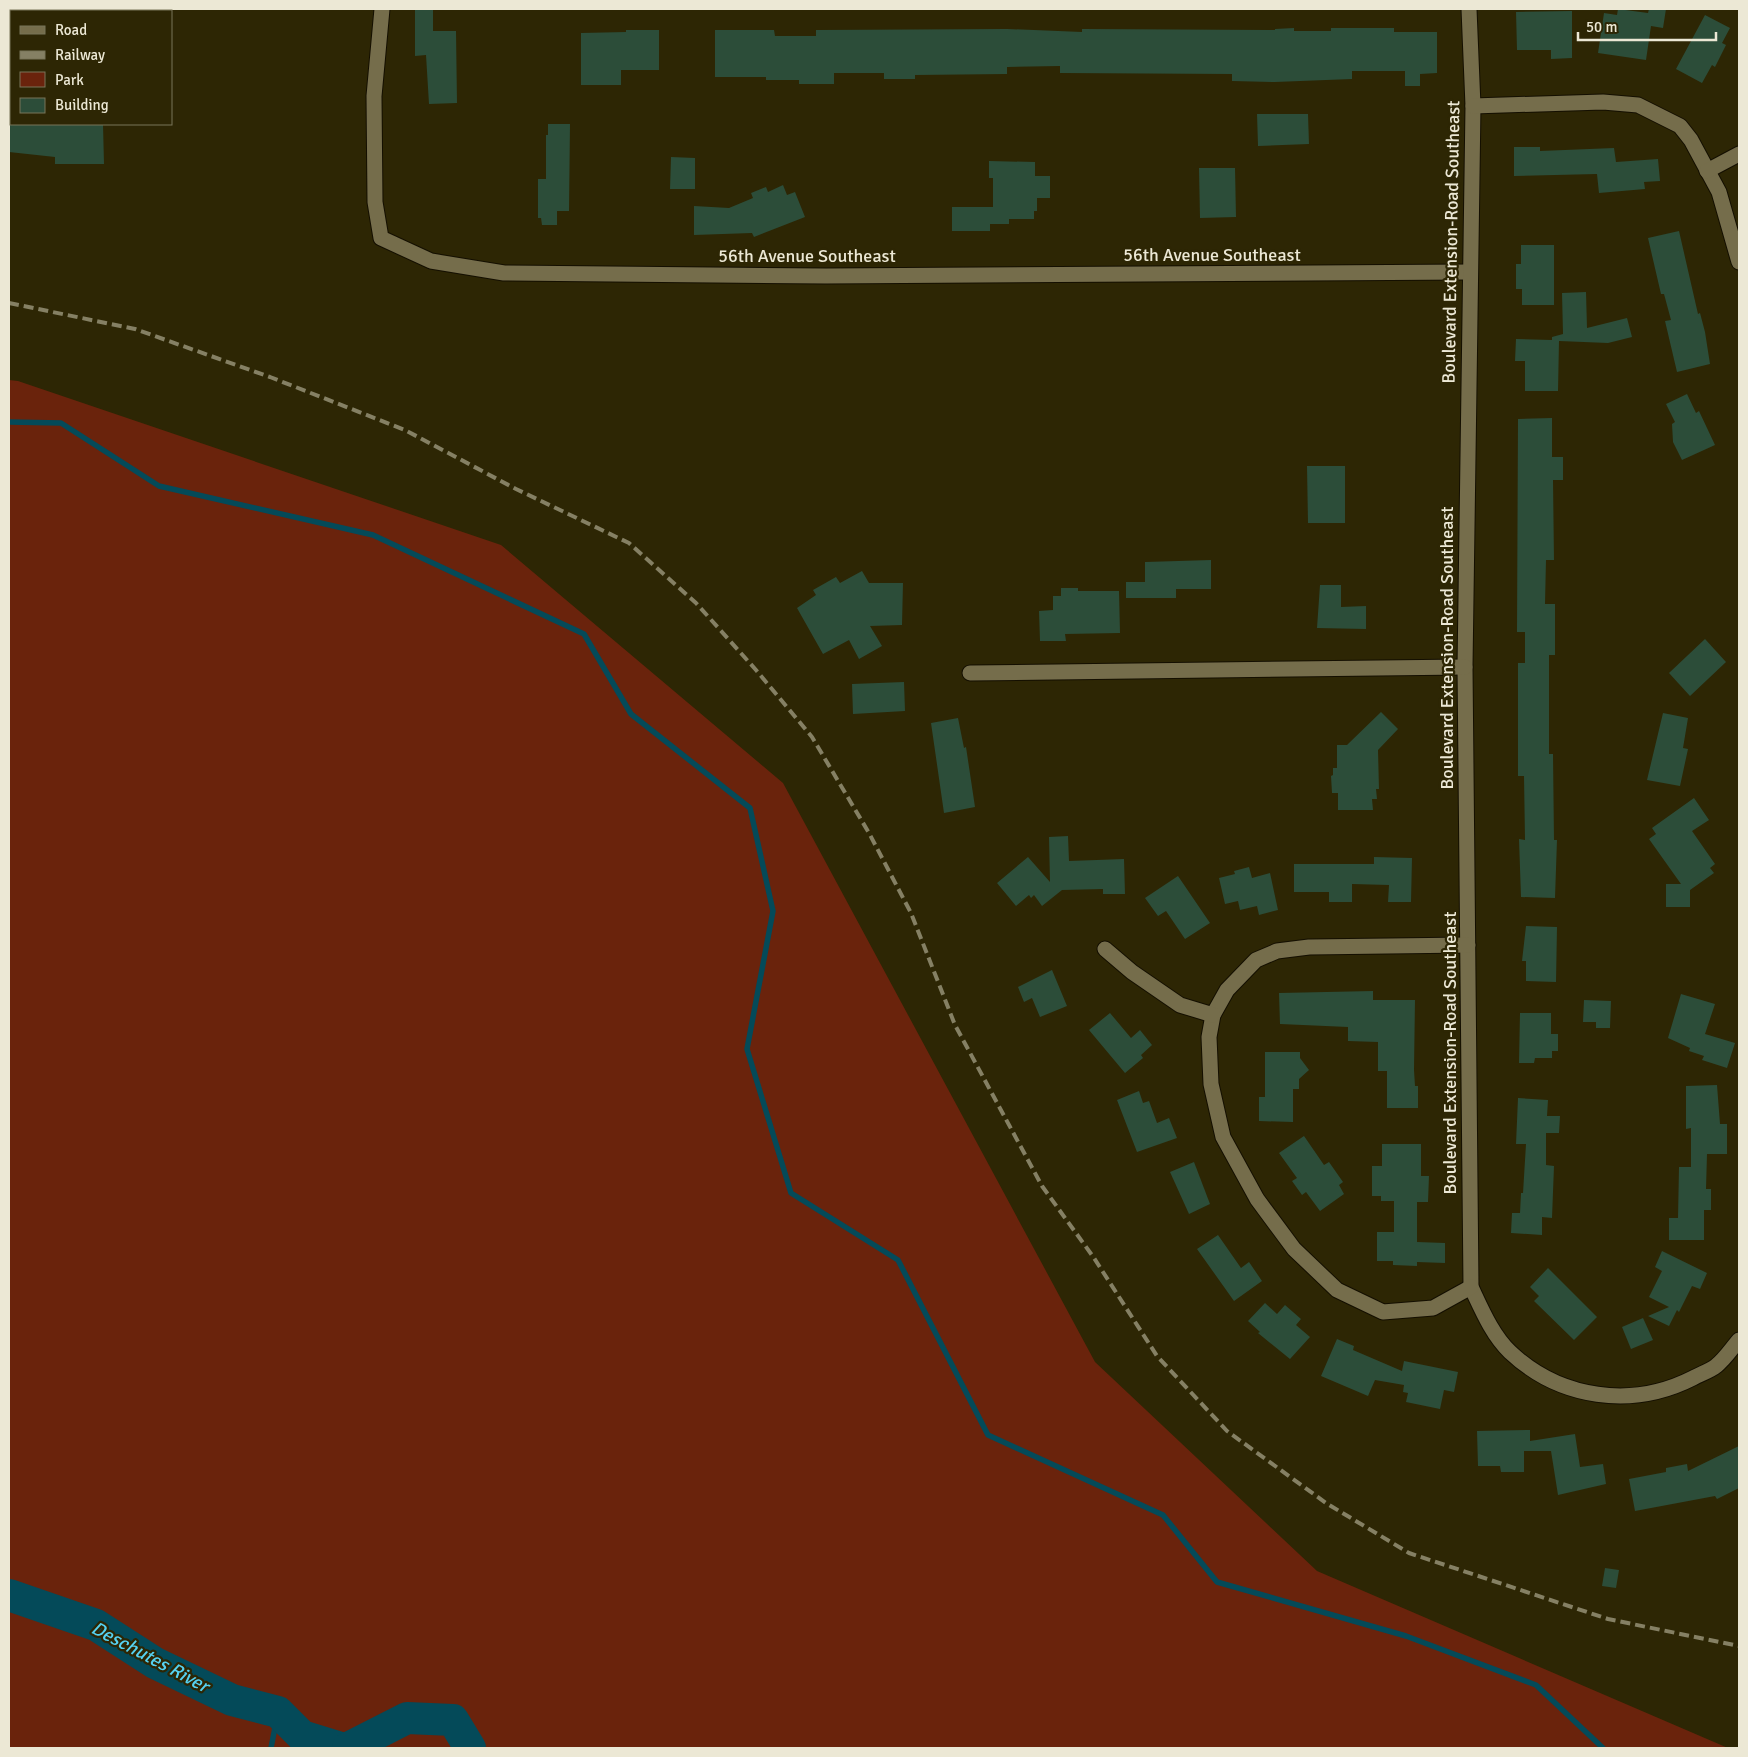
<svg xmlns="http://www.w3.org/2000/svg" width="1748" height="1757" viewBox="0 0 1748 1757" font-family="Signika,sans-serif">
	<rect width="100%" height="100%" fill="#2d2604"/>
	<path fill="#6a230c" d="M9,380L18,381L501,545L783,783L1095,1362L1317,1571L1728,1748H9Z"/>
	<g fill="none" stroke-linecap="round" stroke-linejoin="round">
		<g stroke="#044a59" stroke-width="5.5">
			<path d="M9,422L61,423L159,486L373,535L584,634L631,714L750,808L773,911L747,1049L791,1193L898,1260L988,1435L1163,1515L1217,1582L1406,1636L1536,1685L1603,1748"/>
			<path d="M271,1748L278,1712"/>
		</g>
		<g stroke="#044a59" stroke-width="32">
			<path d="M9,1595L96,1625L155,1663L232,1700L278,1712L302,1736L341,1748"/>
			<path d="M348,1748L407,1718L453,1720L470,1748"/>
		</g>
	</g>
	<g fill="#2c4d39">
		<path d="M415,9H433V31H456L457,103L429,104L426,55L415,56Z"/>
		<path d="M1618,9L1648,13L1649,9H1666L1663,28L1651,26L1646,60L1598,53L1604,13L1617,15Z"/>
		<path d="M1572,11V58L1551,59V50H1517L1516,12Z"/>
		<path d="M1705,15L1730,28L1722,43L1726,45L1715,67L1712,65L1702,83L1676,69Z"/>
		<path d="M1294,28V31H1331V28H1394V32H1437V73L1420,74V86H1405V71H1352V79L1275,82L1232,81V74L1060,73V66L1007,67V74L915,75V79H884V73H834V84H799V80H766V77H715V30H774L775,36H816V30L1007,29L1082,32V29L1275,30V29Z"/>
		<path d="M626,30H659V70H621V85H581V33L626,32Z"/>
		<path d="M1257,114H1308L1309,144L1258,146Z"/>
		<path d="M9,124H103L104,164H55V157L9,152Z"/>
		<path d="M548,124H570L569,211H557V225H542L541,218H538V179H546V135H548Z"/>
		<path d="M1514,147H1540V151L1614,148L1616,162L1658,159L1660,181L1644,182L1645,189L1599,193L1597,174L1514,176Z"/>
		<path d="M671,157L695,158V189H670Z"/>
		<path d="M989,161L1035,162V176H1050V198H1037V211H1034V219H1009V224H990V231H952V207H993V178H989Z"/>
		<path d="M1199,168H1235L1236,217L1200,218Z"/>
		<path d="M783,185L787,195L795,192L805,217L754,237L752,233L694,235V206L729,208L753,198L751,193L766,187L768,192Z"/>
		<path d="M1679,231L1698,314L1700,313L1705,332L1710,364L1677,372L1665,321L1671,320L1664,294H1661L1648,238Z"/>
		<path d="M1521,245H1554V305H1522V289H1516V264H1521Z"/>
		<path d="M1586,292L1587,328L1627,318L1632,337L1608,343L1559,341L1558,391H1525V361H1515L1516,339L1552,340V337L1563,334L1562,293Z"/>
		<path d="M1687,394L1696,413L1699,411L1715,445L1682,460L1673,442L1672,424L1675,422L1666,404Z"/>
		<path d="M1552,418V457H1563V480H1553L1554,560H1546L1545,604H1555V655H1549V754H1553L1554,840H1557L1555,898L1521,897L1519,839L1525,840L1524,776H1518V663H1525V632H1517L1518,419Z"/>
		<path d="M1307,466H1345V523H1308Z"/>
		<path d="M1211,560V589H1176V598H1126V582H1145V562Z"/>
		<path d="M862,571L869,583H903L902,625L870,626L882,646L859,659L849,640L823,654L797,608L816,595L813,590L836,577L840,583Z"/>
		<path d="M1320,585H1341V607L1366,606V629L1317,628Z"/>
		<path d="M1061,588H1078V591H1119L1120,633L1065,634L1066,641H1040L1039,611L1053,610V596H1061Z"/>
		<path d="M1705,639L1726,662L1690,696L1669,673Z"/>
		<path d="M904,682L905,711L853,714L852,684Z"/>
		<path d="M1381,712L1398,729L1378,750L1379,789H1376L1377,799H1372L1373,810H1338V793H1332L1331,776L1333,775V768H1337V745H1347Z"/>
		<path d="M1663,713L1688,718L1683,748L1688,749L1680,786L1647,780Z"/>
		<path d="M958,718L964,748L966,747L975,807L944,813L931,723Z"/>
		<path d="M1694,798L1709,820L1692,831L1715,864L1710,868L1714,873L1690,890V907H1666V884H1681L1649,839L1656,834L1652,828Z"/>
		<path d="M1068,836L1069,861L1124,859L1125,894H1103V889L1062,890L1042,906L1034,895L1031,898L1029,895L1016,906L997,883L1028,857L1050,882L1049,837Z"/>
		<path d="M1374,857L1412,858L1411,902H1388L1389,885L1352,884V902H1329V892H1294V864H1374Z"/>
		<path d="M1249,867L1252,878L1270,873L1278,910L1259,915L1257,906L1240,910L1238,901L1225,904L1219,878L1235,874L1234,871Z"/>
		<path d="M1178,876L1210,923L1185,939L1166,911L1158,916L1145,898Z"/>
		<path d="M1526,926L1557,927L1556,982L1526,981V961H1522Z"/>
		<path d="M1052,970L1067,1006L1040,1017L1032,998L1024,1002L1018,987Z"/>
		<path d="M1373,991V1000H1415L1414,1070L1415,1086H1418V1108H1387V1071H1378V1042L1348,1041V1027L1280,1024L1279,993Z"/>
		<path d="M1681,994L1715,1004L1705,1034L1735,1043L1727,1068L1702,1060L1704,1056L1689,1051L1690,1048L1668,1038Z"/>
		<path d="M1584,1000L1611,1001L1610,1028H1596V1022H1583Z"/>
		<path d="M1110,1013L1131,1038L1140,1030L1152,1045L1141,1055L1143,1058L1125,1073L1089,1030Z"/>
		<path d="M1520,1013H1551V1034H1558V1051H1552V1058H1535L1534,1063H1519Z"/>
		<path d="M1265,1052H1300V1058L1309,1070L1299,1079V1089H1293V1122L1259,1121V1097H1265Z"/>
		<path d="M1717,1085L1720,1124H1727V1154H1707L1706,1189H1711V1210H1704V1240H1669V1218H1678L1679,1167H1691V1128L1686,1129V1086Z"/>
		<path d="M1139,1091L1143,1103L1149,1101L1157,1123L1169,1118L1177,1138L1137,1152L1117,1100Z"/>
		<path d="M1518,1098L1548,1100L1547,1116H1560L1559,1133H1546V1165L1554,1166L1552,1218L1542,1217V1235L1511,1233L1512,1213H1520L1521,1193H1523L1526,1144H1516Z"/>
		<path d="M1304,1136L1324,1165L1329,1162L1343,1182L1339,1185L1344,1194L1320,1211L1306,1192L1302,1195L1292,1181L1297,1178L1279,1153Z"/>
		<path d="M1382,1144H1421V1176H1429L1428,1202H1417V1242L1445,1243V1263L1417,1262V1266L1393,1265V1261H1377V1232H1394V1201H1381V1196H1372V1166H1382Z"/>
		<path d="M1194,1162L1210,1204L1189,1214L1170,1172Z"/>
		<path d="M1218,1235L1241,1268L1249,1262L1262,1281L1234,1301L1197,1249Z"/>
		<path d="M1662,1251L1707,1273L1700,1289L1692,1286L1679,1312L1677,1310L1669,1326L1648,1316L1669,1307L1649,1297L1662,1271L1655,1267Z"/>
		<path d="M1548,1268L1597,1317L1574,1340L1534,1301L1539,1296L1530,1287Z"/>
		<path d="M1265,1303L1277,1314L1285,1305L1301,1319L1296,1325L1310,1337L1290,1359L1258,1333L1260,1332L1248,1321Z"/>
		<path d="M1643,1318L1653,1340L1631,1349L1622,1327Z"/>
		<path d="M1337,1339L1354,1346L1353,1350L1402,1371L1404,1361L1458,1372L1454,1392L1444,1390L1440,1409L1406,1402L1408,1393L1403,1392L1404,1385L1375,1380L1368,1396L1321,1376Z"/>
		<path d="M1530,1430V1441L1575,1434L1580,1467L1603,1464L1606,1484L1558,1495L1551,1451H1524V1472H1501L1500,1466H1478L1477,1431Z"/>
		<path d="M1739,1446V1488L1717,1499L1715,1496L1635,1511L1629,1479L1666,1472V1468L1687,1464L1688,1471Z"/>
		<path d="M1605,1568L1619,1570L1616,1588L1602,1586Z"/>
	</g>
	<g fill="none" stroke-linecap="round" stroke-linejoin="round">
		<defs>
			<g id="street">
				<path d="M382,9L374,96L375,202L381,238L431,261L504,273L826,276L1469,272"/>
				<path d="M1469,9L1473,106L1465,667L1471,1287C1481,1308 1492,1335 1510,1352C1560,1399 1632,1409 1693,1378C1700,1374 1710,1371 1716,1366C1725,1359 1732,1348 1739,1340"/>
				<path d="M9,39H11"/>
				<path d="M1473,106L1603,102L1638,105L1680,126L1691,140L1719,192L1739,262"/>
				<path d="M1707,171L1739,154"/>
				<path d="M970,673L1465,667"/>
				<path d="M1468,945L1309,947L1277,951L1256,960L1227,990L1213,1015L1209,1037L1211,1084L1223,1137L1257,1199L1294,1249L1337,1290L1383,1312L1433,1308L1471,1287"/>
				<path d="M1105,949L1132,972L1180,1005L1213,1015"/>
			</g>
		</defs>
		<use href="#street" stroke="#140f00" stroke-width="17"/>
		<use href="#street" stroke="#756d4b" stroke-width="15"/>
		<path stroke="#858064" stroke-width="4" stroke-dasharray="10 5" stroke-linecap="butt" d="M9,303L135,329L270,377L405,430L516,489L629,543L696,603L756,670L812,737L869,833L911,913L955,1025L1042,1186L1094,1258L1157,1356L1227,1431L1326,1503L1409,1553L1608,1619L1739,1646"/>
	</g>
	<g text-anchor="middle" dominant-baseline="central" stroke-width="4.5" stroke-linejoin="round" paint-order="stroke">
		<g font-size="18" fill="#ece8d5" stroke="#2d2604">
			<text transform="translate(1451 242) rotate(-89)">Boulevard Extension-Road Southeast</text>
			<text x="1212" y="255">56th Avenue Southeast</text>
			<text x="807" y="256">56th Avenue Southeast</text>
			<text transform="translate(1447 648) rotate(-90)">Boulevard Extension-Road Southeast</text>
			<text transform="translate(1450 1053) rotate(-90)">Boulevard Extension-Road Southeast</text>
		</g>
		<g font-size="19" font-style="italic" fill="#55d1f0" stroke="#2d2604">
			<text transform="translate(150 1657) rotate(28)">Deschutes River</text>
		</g>
	</g>
	<rect width="1748" height="1757" fill="none" stroke="#ece8d5" stroke-width="20"/>
	<rect x="10" y="10" width="162" height="115" fill="#2d2604" stroke="#797458"/>
	<rect x="20" y="26" width="25" height="8" fill="#756d4b" stroke="#797458"/>
	<text x="55" y="35" font-size="15" fill="#ece8d5">Road</text>
	<rect x="20" y="51" width="25" height="8" fill="#858064" stroke="#797458"/>
	<text x="55" y="60" font-size="15" fill="#ece8d5">Railway</text>
	<rect x="20" y="72" width="25" height="15" fill="#6a230c" stroke="#797458"/>
	<text x="55" y="85" font-size="15" fill="#ece8d5">Park</text>
	<rect x="20" y="98" width="25" height="15" fill="#2c4d39" stroke="#797458"/>
	<text x="55" y="110" font-size="15" fill="#ece8d5">Building</text>
	<path d="M1578 32v8h138v-8" fill="none" stroke="#ece8d5" stroke-width="2.5"/>
	<text x="1586" y="32" font-size="15" fill="#ece8d5" stroke="#2d2604" stroke-width="4" paint-order="stroke">50 m</text>
</svg>
